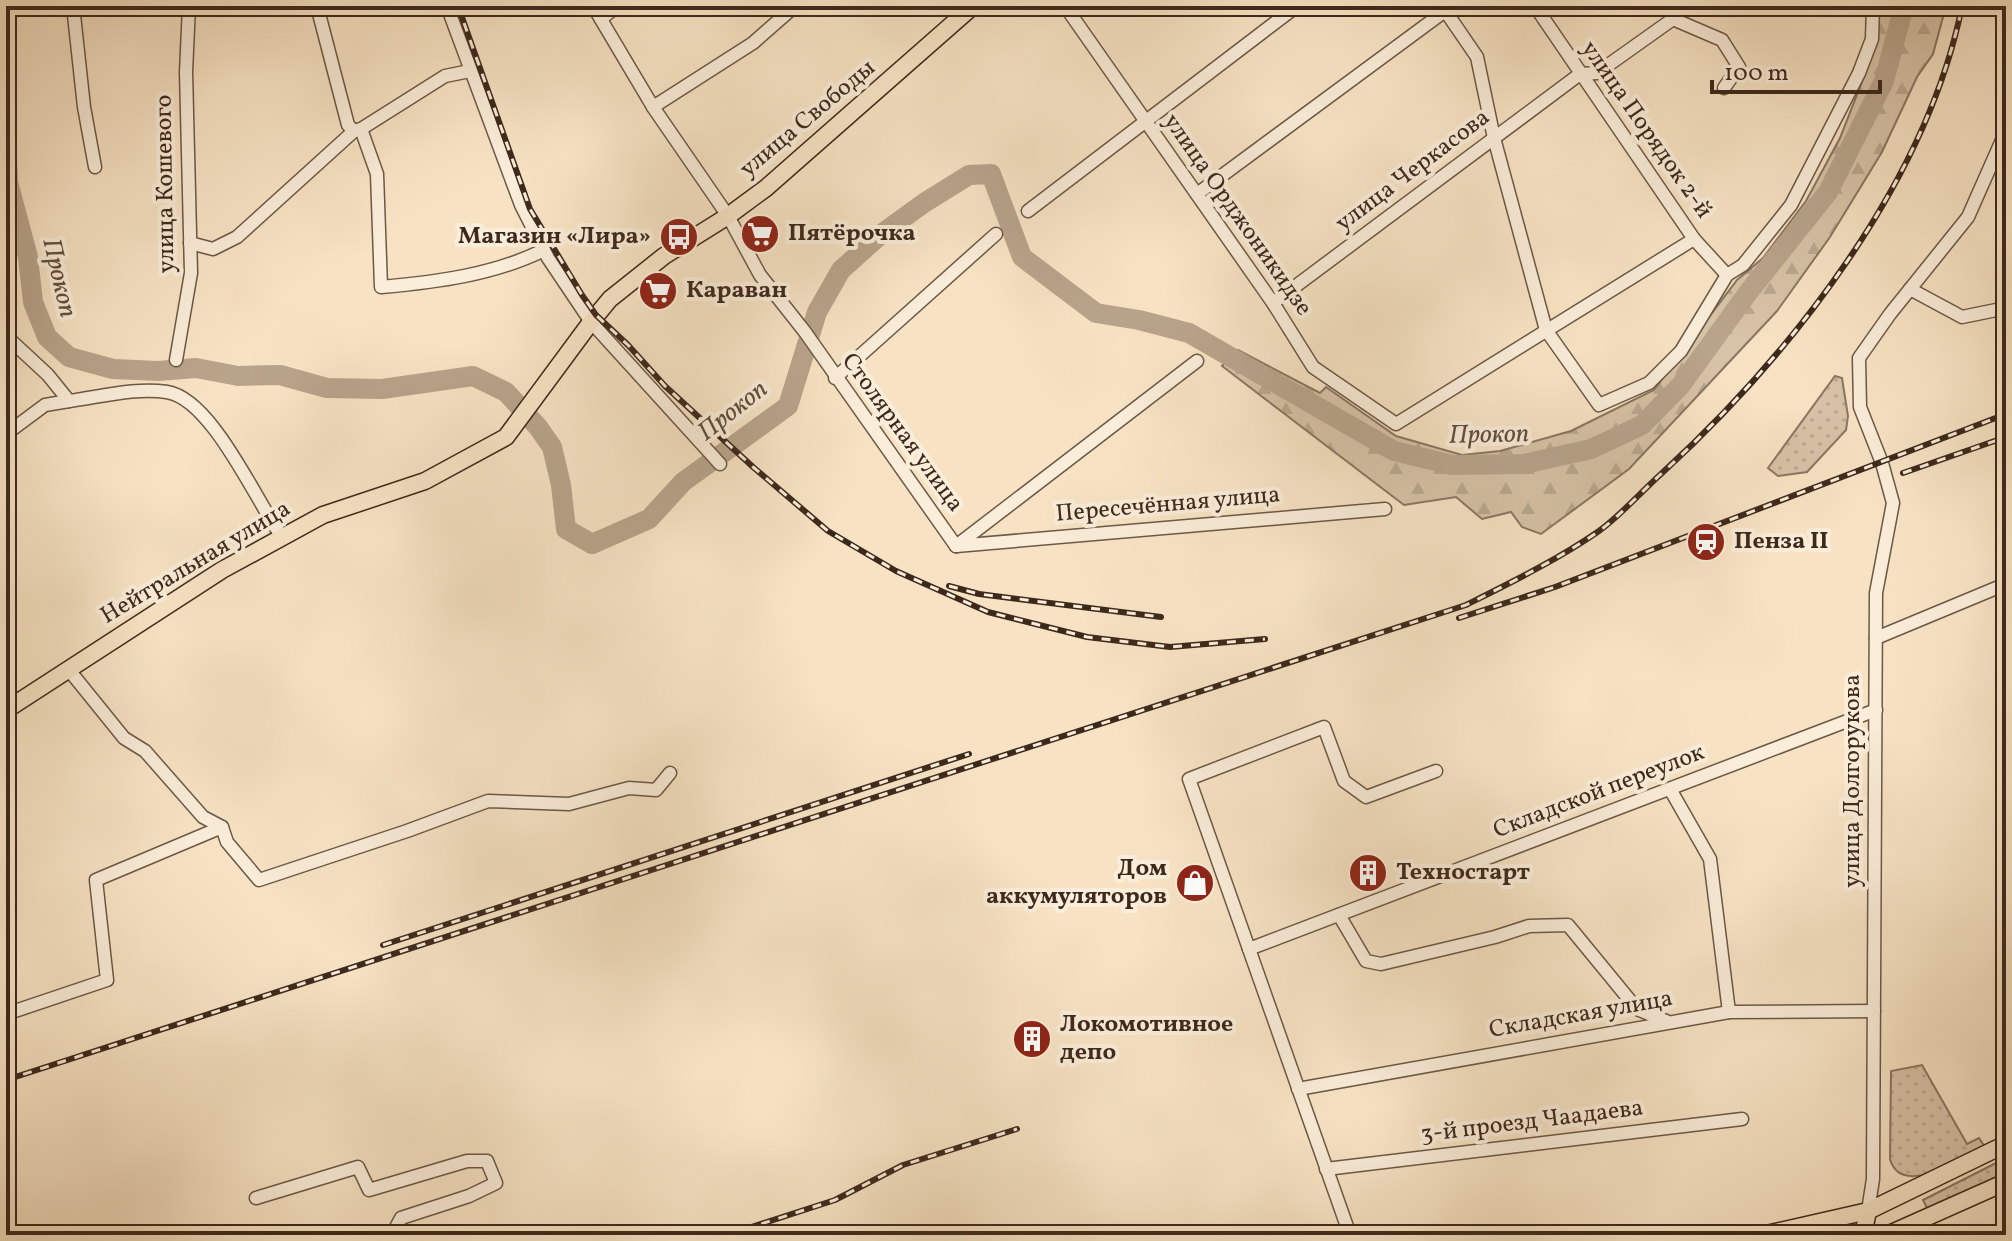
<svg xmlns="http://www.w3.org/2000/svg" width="2012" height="1241" viewBox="0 0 2012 1241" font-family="Vollkorn,serif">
	<defs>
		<pattern id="grass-dots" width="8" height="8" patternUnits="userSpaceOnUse" patternTransform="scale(2)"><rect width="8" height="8" fill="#d7c3a7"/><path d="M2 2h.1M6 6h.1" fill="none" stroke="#b9a88f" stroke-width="1.8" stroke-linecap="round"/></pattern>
		<pattern id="forest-firs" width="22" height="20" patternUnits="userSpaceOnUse" patternTransform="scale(2)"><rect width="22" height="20" fill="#d7c3a7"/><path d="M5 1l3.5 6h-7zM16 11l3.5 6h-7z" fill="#b9a88f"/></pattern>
	</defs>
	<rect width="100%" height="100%" fill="#f7e3c4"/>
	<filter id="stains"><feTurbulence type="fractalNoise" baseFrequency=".0025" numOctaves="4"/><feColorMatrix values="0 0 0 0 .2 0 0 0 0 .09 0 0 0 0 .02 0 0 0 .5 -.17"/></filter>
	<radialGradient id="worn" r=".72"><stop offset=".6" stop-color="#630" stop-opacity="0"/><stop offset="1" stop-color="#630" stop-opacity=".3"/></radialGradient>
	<g fill="url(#grass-dots)" stroke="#8a7662" stroke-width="2">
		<path d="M1835,376L1842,378L1848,416L1846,430L1807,472L1778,476L1768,468Z"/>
		<path d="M1922,1065L1967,1144L1979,1138L1985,1147C1963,1158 1901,1199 1890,1159L1891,1071Z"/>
		<path d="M2006,1158V1173L1928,1210L1923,1200Z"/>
	</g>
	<path fill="url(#forest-firs)" stroke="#8a7662" stroke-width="2" d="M1879,6H1946L1933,54L1917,77L1882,152L1830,237L1777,311L1629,469L1541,534L1522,527L1511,512L1482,519L1456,497L1404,505L1222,366L1238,350L1320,393L1326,387L1396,436L1462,455L1500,451L1571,431L1654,390L1737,280L1763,258L1806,201L1840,138L1865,74Z"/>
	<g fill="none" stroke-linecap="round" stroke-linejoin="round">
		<path stroke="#b8a48b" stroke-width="20" d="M6,132L8,182L28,257L33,302L47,337L69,357L113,369L158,371L196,368L238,376L280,375L327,388L382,389L473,376L506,392L538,427L552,447L561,485L566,529L592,544L649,519L683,482L788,406L817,312L841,270L880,235L924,203L969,175L991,174L1022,257L1096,313L1139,320L1189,333L1394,451L1452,465L1524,464L1591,449L1642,425L1681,385L1747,294L1828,192L1884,81L1904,6"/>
		<defs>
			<g id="minor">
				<path d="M73,6L84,107L95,167"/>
				<path d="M317,6L348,125L354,131"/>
				<path d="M447,6L521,205L548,258L591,322L720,464"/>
				<path d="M593,6L653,107L728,216L760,275L805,332L956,546"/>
				<path d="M1065,6L1273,303L1313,367L1396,424L1694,239"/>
				<path d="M1442,6L1477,57L1494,138L1546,330L1599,405L1649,383L1681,351L1727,275L1743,265L1791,205L1859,73L1872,39L1873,6"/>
				<path d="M1535,6L1694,239L1727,275"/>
				<path d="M601,19L617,6"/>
				<path d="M1673,19L1722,40L1739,67L1724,88"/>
				<path d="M653,107L753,43L795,6"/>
				<path d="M361,129L377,174L381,287C437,282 493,275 544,250"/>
				<path d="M1197,194L1445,11"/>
				<path d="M1028,211L1297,6"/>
				<path d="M190,243L213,249L237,237L354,131L361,129L445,76L470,71"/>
				<path d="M1910,289L1962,317L2006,308"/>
				<path d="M1273,303L1580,74L1597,73L1673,19L1679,6"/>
				<path d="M6,336L48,375L69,401C100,397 136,387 167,392C212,399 256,501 282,537"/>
				<path d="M176,360L191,273L186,72L189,6"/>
				<path d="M835,378L996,234"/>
				<path d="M6,434L45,405L69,401"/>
				<path d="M956,546L1385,509"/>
				<path d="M956,546L1197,361"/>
				<path d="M1876,638L2006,584"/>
				<path d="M69,670L124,738L145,751L203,817L222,827L227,842L259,880L407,831L488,801L569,804L629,788L656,790L670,773"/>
				<path d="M1670,789L1710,859L1729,1012"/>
				<path d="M1339,915L1366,961L1381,964L1495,937L1529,926L1568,925L1637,1009L1666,1021"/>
				<path d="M1249,949L1876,710"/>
				<path d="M6,1014L107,980L96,880L222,827"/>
				<path d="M1298,1089L1729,1012L1874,1011"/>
				<path d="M1326,1169L1742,1119"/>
				<path d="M256,1198L358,1167L369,1190L467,1161H487L496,1183L469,1196L401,1218L392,1235"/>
				<path d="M1868,1211L1873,1179L1876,593L1893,503L1882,463L1860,407L1859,358L1890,314L1968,217L2006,131"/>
				<path d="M1350,1235L1189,779L1324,727L1344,781L1366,797L1436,771"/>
			</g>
			<g id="major">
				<path d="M6,710L222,570L323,515L425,481L506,437L591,322L610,299L664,256L728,216L766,188L973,6"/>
				<path d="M1762,1235L1868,1211L2006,1144"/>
				<path d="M1863,1235L1868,1211"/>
				<path d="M1887,1235L2006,1182"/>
			</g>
		</defs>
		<use href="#minor" stroke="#6c5846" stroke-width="15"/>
		<use href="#major" stroke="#3d291c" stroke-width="19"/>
		<use href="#minor" stroke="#faedd9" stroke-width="12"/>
		<use href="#major" stroke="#f7e3c4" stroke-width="16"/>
		<defs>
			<g id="rail">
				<path d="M458,6L530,209L582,295L596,315L628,345L665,386L753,467L828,531L896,571L988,612L1087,637L1170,647L1265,639"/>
				<path d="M1903,473L2006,437"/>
				<path d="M949,586L979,594L1161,617"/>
				<path d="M1459,618L1555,587L2006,414"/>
				<path d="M383,945L969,754"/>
				<path d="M6,1080L1466,605C1512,582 1557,560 1599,531C1621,515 1641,492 1661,474C1791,355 1927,182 1962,6"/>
				<path d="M727,1235L835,1200L903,1165L1017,1129"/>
			</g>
		</defs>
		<use href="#rail" stroke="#3d291c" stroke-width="6"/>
		<use href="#rail" stroke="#faedd9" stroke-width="3" stroke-dasharray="9" stroke-linecap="butt"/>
	</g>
	<defs>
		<symbol id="supermarket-disc" viewBox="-11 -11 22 22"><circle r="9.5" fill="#8f2418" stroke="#faedd9"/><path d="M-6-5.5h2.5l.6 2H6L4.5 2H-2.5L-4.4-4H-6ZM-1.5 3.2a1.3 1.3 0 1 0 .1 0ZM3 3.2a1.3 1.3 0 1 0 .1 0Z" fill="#fff"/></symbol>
		<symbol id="bus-disc" viewBox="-11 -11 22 22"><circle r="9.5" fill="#8f2418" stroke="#faedd9"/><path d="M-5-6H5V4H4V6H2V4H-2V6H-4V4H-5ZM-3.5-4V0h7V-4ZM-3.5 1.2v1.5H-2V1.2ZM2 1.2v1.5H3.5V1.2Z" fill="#fff"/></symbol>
		<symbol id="station-disc" viewBox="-11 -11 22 22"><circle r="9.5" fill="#8f2418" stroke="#faedd9"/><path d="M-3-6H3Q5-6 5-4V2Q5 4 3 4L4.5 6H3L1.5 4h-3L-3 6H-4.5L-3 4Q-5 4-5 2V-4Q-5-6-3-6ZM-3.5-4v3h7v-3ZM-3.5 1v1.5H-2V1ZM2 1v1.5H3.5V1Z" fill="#fff"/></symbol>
		<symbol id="building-disc" viewBox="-11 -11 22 22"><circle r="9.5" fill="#8f2418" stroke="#faedd9"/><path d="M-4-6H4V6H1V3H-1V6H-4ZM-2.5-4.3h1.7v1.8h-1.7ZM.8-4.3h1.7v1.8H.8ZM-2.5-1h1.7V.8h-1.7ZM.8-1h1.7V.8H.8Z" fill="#fff"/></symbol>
		<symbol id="shop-disc" viewBox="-11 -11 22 22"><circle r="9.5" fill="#8f2418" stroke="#faedd9"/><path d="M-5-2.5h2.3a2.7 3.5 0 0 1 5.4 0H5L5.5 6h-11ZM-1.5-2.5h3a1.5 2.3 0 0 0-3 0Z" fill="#fff"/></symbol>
	</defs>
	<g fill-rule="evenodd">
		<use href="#supermarket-disc" x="738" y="212" width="44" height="44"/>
		<use href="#bus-disc" x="657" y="215" width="44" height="44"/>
		<use href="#supermarket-disc" x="636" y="269" width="44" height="44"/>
		<use href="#station-disc" x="1684" y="520" width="44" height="44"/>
		<use href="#building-disc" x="1346" y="851" width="44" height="44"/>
		<use href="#shop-disc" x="1173" y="861" width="44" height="44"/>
		<use href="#building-disc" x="1010" y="1017" width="44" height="44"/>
	</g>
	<g text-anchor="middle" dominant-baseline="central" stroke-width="8" stroke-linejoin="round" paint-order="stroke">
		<g font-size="24" fill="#3d291c" stroke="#faedd9">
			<text transform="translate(808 119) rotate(-40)">улица Свободы</text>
			<text transform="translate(1646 130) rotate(55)">улица Порядок 2-й</text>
			<text transform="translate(1413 171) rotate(-37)">улица Черкасова</text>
			<text transform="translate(166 184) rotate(-91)">улица Кошевого</text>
			<text transform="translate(1237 215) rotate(55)">улица Орджоникидзе</text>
			<text transform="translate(902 433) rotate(54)">Столярная улица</text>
			<text transform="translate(1168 505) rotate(-5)">Пересечённая улица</text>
			<text transform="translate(196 563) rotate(-31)">Нейтральная улица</text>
			<text transform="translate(1853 781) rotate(-90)">улица Долгорукова</text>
			<text transform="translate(1599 792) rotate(-21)">Складской переулок</text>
			<text transform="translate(1581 1015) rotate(-10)">Складская улица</text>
			<text transform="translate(1532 1122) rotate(-7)">3-й проезд Чаадаева</text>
		</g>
		<g font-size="24" font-weight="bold" fill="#3d291c" stroke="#faedd9" text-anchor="start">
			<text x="788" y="234">Пятёрочка</text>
			<text x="651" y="237" text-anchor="end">Магазин «Лира»</text>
			<text x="686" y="291">Караван</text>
			<text x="1734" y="542">Пенза II</text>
			<text x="1167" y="869" text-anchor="end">Дом<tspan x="1167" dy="28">аккумуляторов</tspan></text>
			<text x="1396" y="873">Техностарт</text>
			<text x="1060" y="1025">Локомотивное<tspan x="1060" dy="28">депо</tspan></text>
		</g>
		<g font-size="26" font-style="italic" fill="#624e3d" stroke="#faedd9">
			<text transform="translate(59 278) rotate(77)">Прокоп</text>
			<text transform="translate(733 411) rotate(-38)">Прокоп</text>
			<text transform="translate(1489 435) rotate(-1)">Прокоп</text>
		</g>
	</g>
	<rect width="2012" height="1241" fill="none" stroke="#f7e3c4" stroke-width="32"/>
	<rect x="8" y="8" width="1996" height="1225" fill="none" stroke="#3d291c" stroke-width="4"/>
	<rect x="16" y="16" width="1980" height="1209" fill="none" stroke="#3d291c" stroke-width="2"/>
	<path d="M1712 80v12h168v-12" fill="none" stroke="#3d291c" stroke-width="4"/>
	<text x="1724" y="80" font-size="24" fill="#3d291c" stroke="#faedd9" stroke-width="6" paint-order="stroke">100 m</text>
	<rect width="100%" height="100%" filter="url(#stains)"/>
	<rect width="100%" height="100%" fill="url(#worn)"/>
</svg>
